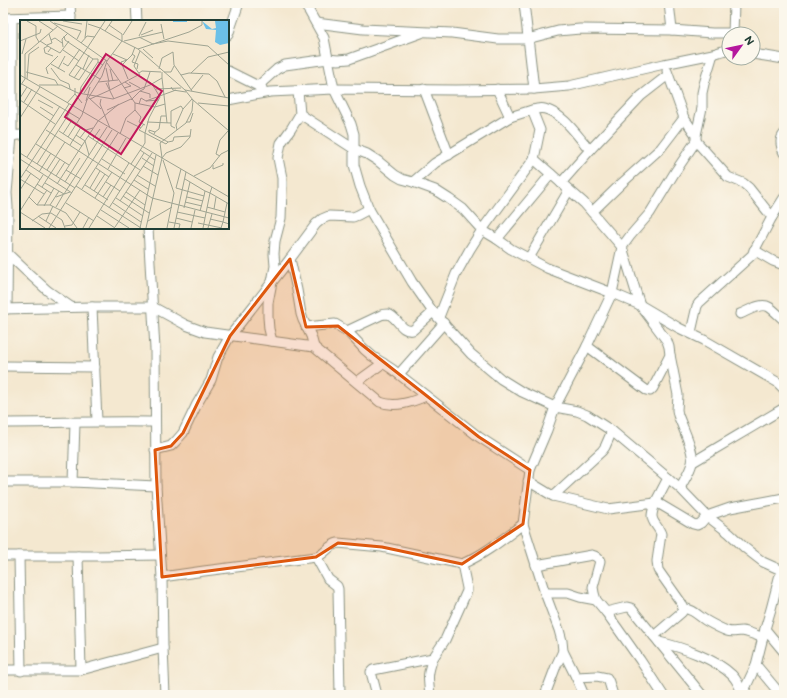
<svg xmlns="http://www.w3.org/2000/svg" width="787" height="698" viewBox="0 0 787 698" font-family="'Balsamiq Sans',sans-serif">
	<rect width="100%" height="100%" fill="#fbf7ec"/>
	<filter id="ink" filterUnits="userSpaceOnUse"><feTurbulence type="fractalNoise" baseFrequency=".025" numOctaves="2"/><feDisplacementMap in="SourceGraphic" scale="8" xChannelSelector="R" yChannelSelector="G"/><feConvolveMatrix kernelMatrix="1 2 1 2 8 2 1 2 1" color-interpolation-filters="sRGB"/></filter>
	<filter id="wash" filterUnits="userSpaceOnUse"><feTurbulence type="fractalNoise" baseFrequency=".012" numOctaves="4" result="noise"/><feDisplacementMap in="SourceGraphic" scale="16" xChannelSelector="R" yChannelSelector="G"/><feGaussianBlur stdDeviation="0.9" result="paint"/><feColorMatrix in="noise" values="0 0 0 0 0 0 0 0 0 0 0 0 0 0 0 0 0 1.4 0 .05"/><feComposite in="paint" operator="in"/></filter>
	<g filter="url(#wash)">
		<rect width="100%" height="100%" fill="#f4e8d0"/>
	</g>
	<g filter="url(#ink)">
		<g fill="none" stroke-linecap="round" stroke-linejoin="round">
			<defs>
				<g id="minor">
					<path d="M70,3L71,21"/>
					<path d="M136,3L137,21"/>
					<path d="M303,3L309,11L324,38L334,89L351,124L354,134V165L360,186L369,209L412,282L433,312L471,354L501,379L522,392L555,407L577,411L587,415L612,431L680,488L707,516L729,533L745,548L763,562L783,571L784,568"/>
					<path d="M524,3L534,89"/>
					<path d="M669,3L672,30"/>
					<path d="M3,18L71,16"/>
					<path d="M316,23L363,29L452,33L498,39H527L558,31L580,29L672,30L712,33H733"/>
					<path d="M733,34L734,3"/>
					<path d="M228,35L239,3"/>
					<path d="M753,54L784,59"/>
					<path d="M228,71L262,88"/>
					<path d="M667,71L684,118L696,135"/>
					<path d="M258,86L277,69L285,65L328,59L338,60L349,59L421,33"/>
					<path d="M424,89L449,155"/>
					<path d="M497,89L510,117"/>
					<path d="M228,100L270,92L334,89L456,90L534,89L569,86L664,64L713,54L729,49"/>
					<path d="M532,110C536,109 541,108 545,109C564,114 578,137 590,150"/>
					<path d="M300,114L354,149L367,154L378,161L395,175L402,179L413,182L435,190L449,199L463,209L482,230L497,239L551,174"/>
					<path d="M784,134C779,140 781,147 784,153"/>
					<path d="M3,136L21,135"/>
					<path d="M696,141L728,177L743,183L749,188L772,217"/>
					<path d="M534,159L584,203L622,247L640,305L667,341L669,347L670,355L653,388L650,391L646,390L587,346"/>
					<path d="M413,182L435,163L510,117L532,110L540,130L534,159L482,230L470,249L456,274L439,317"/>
					<path d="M561,183L590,150L641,96L668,75"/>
					<path d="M592,212L622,183L661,148L684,118"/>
					<path d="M148,228L155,349L156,486L162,577L163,648L165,695"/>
					<path d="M497,239L511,249L547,268L612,293L640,305L679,328L704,340L777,382L784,389"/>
					<path d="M754,250L773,261L784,265"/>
					<path d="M4,253H7L27,272L48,291L71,307"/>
					<path d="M529,258L569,190"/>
					<path d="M290,259L297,290L301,314L303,320L311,336L314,347"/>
					<path d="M92,307L97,421"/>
					<path d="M3,309L92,307H153L186,325L205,332L314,347L380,402C395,408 412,402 426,396"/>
					<path d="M7,309L8,207L7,193L12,136V18"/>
					<path d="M740,314C748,311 761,302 769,307C774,310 779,316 784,320"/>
					<path d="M306,327L335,324L347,331L364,349L372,356L392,369L479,437L530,470"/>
					<path d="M347,331L381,315C383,314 386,314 388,314C398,317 401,333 413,330L433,312"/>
					<path d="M691,332L697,306L699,303L752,255L772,217L784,198"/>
					<path d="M272,341L269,329L268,317V303L275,266L274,254L275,241L281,218L282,189V178L278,158L281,143L291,129L300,114L298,91"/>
					<path d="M670,355L678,395L677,410L678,415C682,426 695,452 692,463C690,472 684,480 680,488"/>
					<path d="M3,366L95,367"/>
					<path d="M399,374L444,323"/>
					<path d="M357,382L383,363"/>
					<path d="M3,423C54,423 104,421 155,422"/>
					<path d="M155,450L171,446L176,441L183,433L197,404L211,380L218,357L230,336L290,259L316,224L322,219L329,216L353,217L358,215L369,209"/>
					<path d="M693,462L784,408"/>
					<path d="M528,481L553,496L608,509L655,503L668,478"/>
					<path d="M3,482H73L156,486"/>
					<path d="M73,482L75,423"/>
					<path d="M553,496L602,451L605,447L612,431"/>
					<path d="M656,502L693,524L697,525L701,523L707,516L730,508L784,498"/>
					<path d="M3,556H97L160,555"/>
					<path d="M19,556L21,671"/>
					<path d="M78,556L81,670"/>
					<path d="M316,557L328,579L337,586L338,589L340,695"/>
					<path d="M536,565L592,555C596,556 598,557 600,561L593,587L594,593L596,600L606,612L627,607L631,608L702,695"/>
					<path d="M162,577L204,571L316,557C326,554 328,545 338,543L382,547L462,564"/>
					<path d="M545,593H568L580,597L596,600"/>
					<path d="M683,608C694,610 696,614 705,620C712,624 719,628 727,631C732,633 736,631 742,631C749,632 756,635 763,638"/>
					<path d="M606,612L640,660L663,695"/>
					<path d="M765,629L784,652"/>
					<path d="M654,636L682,612L683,608L682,604L658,570L657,561L661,534C659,527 652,523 652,516C652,512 654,507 655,503"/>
					<path d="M659,642C681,647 716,659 732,675C737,680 740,687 742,694"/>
					<path d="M756,665L781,695"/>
					<path d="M3,670H81L163,648"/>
					<path d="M576,677L597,676L607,678L609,682L613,695"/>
					<path d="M377,695L371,672L373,670L433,658L445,640L467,591V588L462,564C485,554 503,539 523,524"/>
					<path d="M430,695C428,677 427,675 433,658"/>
					<path d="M545,695L556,666L563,651"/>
					<path d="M584,695L576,677L563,651L562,641L559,630L545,593L523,524L530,470L547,430L555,407L587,346L612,293L622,247L630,236L650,213L675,172L696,141V135L702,108V93L704,84L713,54"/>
					<path d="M742,695L756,665L765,629L771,609L779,578L783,571"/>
				</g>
			</defs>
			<use href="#minor" stroke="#8a9282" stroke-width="11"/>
			<use href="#minor" stroke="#fff" stroke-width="9"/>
		</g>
	</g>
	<path fill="#de580e" fill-opacity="0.2" stroke="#de580e" stroke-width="3" stroke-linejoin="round" d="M290,259L306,327L338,326L479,437L530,470L523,524L462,564L382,547L338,543L316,557L162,577L155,450L171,446L183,433L230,336Z"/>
	<g transform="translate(20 20)">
		<rect width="209" height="209" fill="#f4e8d0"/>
		<path d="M182,1L192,9L196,8L195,1H209V23L200,25L195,22L196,10L186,9Z" fill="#6bc0e8"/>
		<path fill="none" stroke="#6bc0e8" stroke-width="2" d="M153,1H167"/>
		<path fill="none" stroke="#9fa492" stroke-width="1" d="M7,1L16,6V17L19,22M19,1L33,10M30,1L87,41M43,1L62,4M34,3L61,11L57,19M68,4L80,8L102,21V14L89,5M141,4L144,19M85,11L92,1M103,15L112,1M121,15L133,10M44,16L45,20L73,39M119,16L126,2M119,17L133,24L148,21L188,26L209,45M65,18L67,1M31,20L35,18L42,23M0,21L20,13L21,9M20,21L31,28L28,32M104,21L143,12M61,23L67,16L75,17M27,25L32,23L29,14M28,26L24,28L25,33L33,36M43,27L42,19L48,13M31,28L40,33L49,21M118,29L169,12L182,5V1M123,29L133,38M43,30L59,41M120,31L114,46L120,55M2,34L6,19M93,34L107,40L112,35L115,27M112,34L115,36L112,42L118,44L117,49M43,43L48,46L60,29M87,43L115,83L135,87L145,84L147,103M31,44L45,52M56,45L49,55L59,60L73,39H78V42M102,45L107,40L101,42L108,59M31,48L40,60L49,64L50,69M86,48L89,62M38,49L45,36M63,49L69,35M90,49L93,61M139,49L142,38L153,32L154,45L172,71M6,52L35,60L38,65M144,52H151L154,46M119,53L122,51L141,52M171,53L188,37L209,32M28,54L26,48L38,36M0,55L209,177M161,55L169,53L189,54L197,61L205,77M54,58L61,48M142,58L145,84M7,59L9,34L19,27M80,59L56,45L85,1M78,62L98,60M109,62L120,68M86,63L94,79M2,64L60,99M132,64L140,77L129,98L125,113L146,124L148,122M19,65H41L58,73L93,79L130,65L142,58V52M0,66L5,59V34L38,6M151,67L153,70L166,72M55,68V74L62,83M104,68L111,66L105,62M136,69L161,68M90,70L118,55L131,63M165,70L173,80L209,111M171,70L183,55M120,71L124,69L130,52M120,71L130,74V78M60,73L61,67L78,42L83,45M64,73L86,40M0,78L7,67M69,78L81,89M70,79L90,70L88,62M81,79L80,84L90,108M0,80L35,104M18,80L33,88M111,80L120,71M66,81L70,67M126,81L139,80M4,82L12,69M47,83L55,74M115,83V90L121,97L119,102L125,105M178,83L209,86M119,84L121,78L126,81L156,70M20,87L34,96M163,89L172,79M87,90L111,79M47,97L70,113M0,98L20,67M107,101L121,108M127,102L151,103M166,102H170L173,93M155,108L151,106V91L161,86L163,89L156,105L157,110M26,110L132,178L209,198M39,111L62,126M135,112L139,109L141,96H146M43,114L52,100M100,114L106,98L115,90M134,114L135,112L129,110V112L148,122L153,121L154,117L170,116M56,115L65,121L69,135M68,116L120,150M48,117L62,95L67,80L82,56L87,41L102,21L118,29L165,70L209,78M60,118L66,110L73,108M73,119L80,109M16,124L49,145M50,125L61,107M120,130L135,140M0,133L55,168M200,136L196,134L200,120L208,111M7,137L40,86M122,138L134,146M142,138L140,123L166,103L172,91L173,80M0,139L52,173M82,139L105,154M143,140L154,173L147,208M17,144L50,92M111,144L125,123V113L119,110L124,104M193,145V149L203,145V143M123,146L138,155M76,148L89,157M88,149L106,118M6,150L20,160M27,150L45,122M46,150L61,159M19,152L31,133M117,155L135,166M36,156L45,142M174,156L190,148L201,134L209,130M0,159L49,84M0,159L24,174M165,159L185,171M114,160L128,169M45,162L60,138M86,162L100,171M25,163L44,174L87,107M17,164L31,173M37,164L78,101L99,84M65,165L88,180M56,166L121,208M22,167L40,139M192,167L190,173L209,184M70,168L80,151M156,168L184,176L185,171L190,173L185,198M156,168L161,149M62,169L98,113M0,170L11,153M74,171L85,154M106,172L125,185M103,176L129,193M9,177L17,185H30L39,171M36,177L50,172M83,177L91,165M167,177L183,181M75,178L92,152M96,178L123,196M100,181L132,133M165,182L182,186M46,183L74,201M93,183L121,202M17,185L27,170M30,185L46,193L57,208M24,186L34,168M36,187L43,175M187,187L205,192M89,188L124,133M164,188L170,162M194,189L196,177M81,190L109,208M0,191L23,155M180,191L184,176M0,192L25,208M157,192L185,198L183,208M18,196L36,208M77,196L95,208M156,198L172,202M190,199L203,202L207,183M12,201L22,194L31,193L42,200L45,208M26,201L33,186M128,201L152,187M149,202L160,204L159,208M178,203L202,208M45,206L52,205L60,192M95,207L120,170M29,208L92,110M63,208L69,197M69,208L109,143M120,208L136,135M126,208L142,138L146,133L161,127L170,117L171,109M154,208L166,152M171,208L175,190M188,208L192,194M201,208L203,202L209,204"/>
		<path fill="#c2185b" fill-opacity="0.15" stroke="#c2185b" stroke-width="2" d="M86,34L142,71L101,134L45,97Z"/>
		<rect width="209" height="209" fill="none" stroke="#1f3d34" stroke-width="2"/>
	</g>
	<rect width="787" height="698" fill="none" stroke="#fbf7ec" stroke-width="16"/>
	<g transform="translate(741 46) rotate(57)"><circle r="19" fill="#fbf7ec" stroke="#a3ada2"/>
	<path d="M0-3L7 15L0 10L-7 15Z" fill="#b5179e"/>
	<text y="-6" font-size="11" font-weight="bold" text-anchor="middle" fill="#1f3d34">N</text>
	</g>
</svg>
